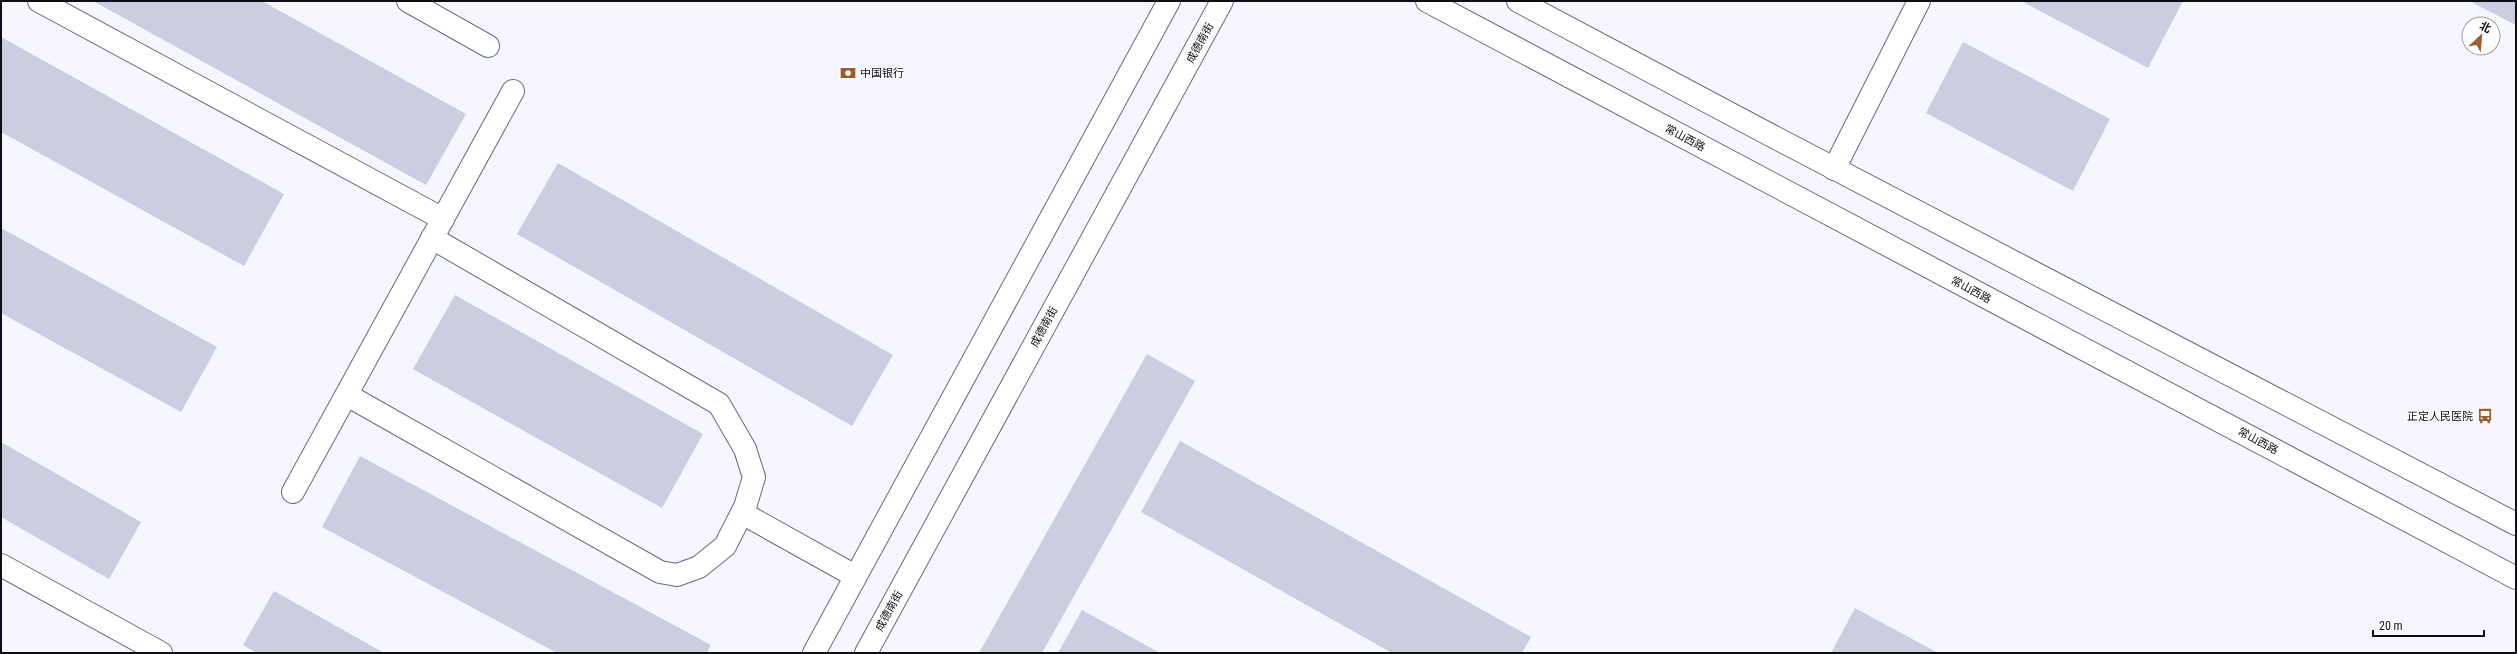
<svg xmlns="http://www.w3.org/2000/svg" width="2517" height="654" viewBox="0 0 2517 654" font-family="'Roboto Condensed','Noto Sans SC',sans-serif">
	<rect width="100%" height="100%" fill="#f5f6fe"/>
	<g fill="#cbcee1">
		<path d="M93,1H262L466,114L426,185Z"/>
		<path d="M2021,1H2183L2148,68Z"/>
		<path d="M2469,1H2516V25Z"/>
		<path d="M1,37L284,194L244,266L1,132Z"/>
		<path d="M1963,42L2110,119L2073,191L1926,113Z"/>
		<path d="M558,163L893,355L852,426L517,234Z"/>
		<path d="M1,228L217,347L181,412L1,313Z"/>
		<path d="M455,295L703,434L662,508L413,369Z"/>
		<path d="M1147,354L1195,381L1042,653H979Z"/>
		<path d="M1180,441L1531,637L1522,653H1392L1141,512Z"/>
		<path d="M1,442L141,522L109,579L1,517Z"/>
		<path d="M360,456L711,645L707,653H557L322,527Z"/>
		<path d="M274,591L384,653H257L243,645Z"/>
		<path d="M1855,608L1938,653H1831Z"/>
		<path d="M1082,610L1160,653H1058Z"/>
	</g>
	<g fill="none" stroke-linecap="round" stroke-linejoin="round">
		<defs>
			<g id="minor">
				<path d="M39,1L443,219"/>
				<path d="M408,1L488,46"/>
				<path d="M1834,169L1919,1"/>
				<path d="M347,395L660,572L677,575L699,567L725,546L745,507L754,477L745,449L719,404L432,238"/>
				<path d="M293,492L513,91"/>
				<path d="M742,513L855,576"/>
				<path d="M1,565L161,653"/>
			</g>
			<g id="major">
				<path d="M1427,1L2516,578"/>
				<path d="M1518,1L1776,138L2516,524"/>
				<path d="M814,653L1169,1"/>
				<path d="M866,653L1222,1"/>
			</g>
		</defs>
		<use href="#minor" stroke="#676b7b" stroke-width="24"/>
		<use href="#major" stroke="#676b7b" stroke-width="24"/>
		<use href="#minor" stroke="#fff" stroke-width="22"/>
		<use href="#major" stroke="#fff" stroke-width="22"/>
	</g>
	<defs>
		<symbol id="bank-bare" viewBox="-9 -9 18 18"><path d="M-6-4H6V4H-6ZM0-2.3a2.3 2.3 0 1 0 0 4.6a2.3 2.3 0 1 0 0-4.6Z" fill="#9f5e29" stroke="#fff" stroke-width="2.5" paint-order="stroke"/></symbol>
		<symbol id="bus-bare" viewBox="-9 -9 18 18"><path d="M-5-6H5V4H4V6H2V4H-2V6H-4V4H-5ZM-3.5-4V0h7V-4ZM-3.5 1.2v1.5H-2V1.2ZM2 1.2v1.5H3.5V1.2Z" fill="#9f5e29" stroke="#fff" stroke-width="2.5" paint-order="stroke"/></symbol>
	</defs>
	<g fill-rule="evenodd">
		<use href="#bank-bare" x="837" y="62" width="22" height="22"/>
		<use href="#bus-bare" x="2474" y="405" width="22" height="22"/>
	</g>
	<g text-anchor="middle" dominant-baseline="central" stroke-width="3" stroke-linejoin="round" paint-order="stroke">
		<g font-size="11" fill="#0c0e14" stroke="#fff">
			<text transform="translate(1200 43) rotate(-61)">成德南街</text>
			<text transform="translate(1685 138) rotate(28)">常山西路</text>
			<text transform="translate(1971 290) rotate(28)">常山西路</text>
			<text transform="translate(1044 327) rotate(-61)">成德南街</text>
			<text transform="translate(2258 441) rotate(28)">常山西路</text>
			<text transform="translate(889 611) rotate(-61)">成德南街</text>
		</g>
		<g font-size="11" fill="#0c0e14" stroke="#fff" text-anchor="start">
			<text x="860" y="73">中国银行</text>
			<text x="2473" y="416" text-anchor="end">正定人民医院</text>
		</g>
	</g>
	<rect width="2517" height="654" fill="none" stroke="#0c0e14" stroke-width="4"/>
	<g transform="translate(2481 36) rotate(26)"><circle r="19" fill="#ffffff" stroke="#9e9fa1"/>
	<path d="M0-3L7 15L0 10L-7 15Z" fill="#9f5e29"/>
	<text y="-6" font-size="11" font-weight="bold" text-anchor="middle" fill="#0c0e14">北</text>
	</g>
	<path d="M2373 630v6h111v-6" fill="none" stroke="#0c0e14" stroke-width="2"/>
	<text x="2379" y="630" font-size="12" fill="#0c0e14" stroke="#ffffff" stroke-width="3" paint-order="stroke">20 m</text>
</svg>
